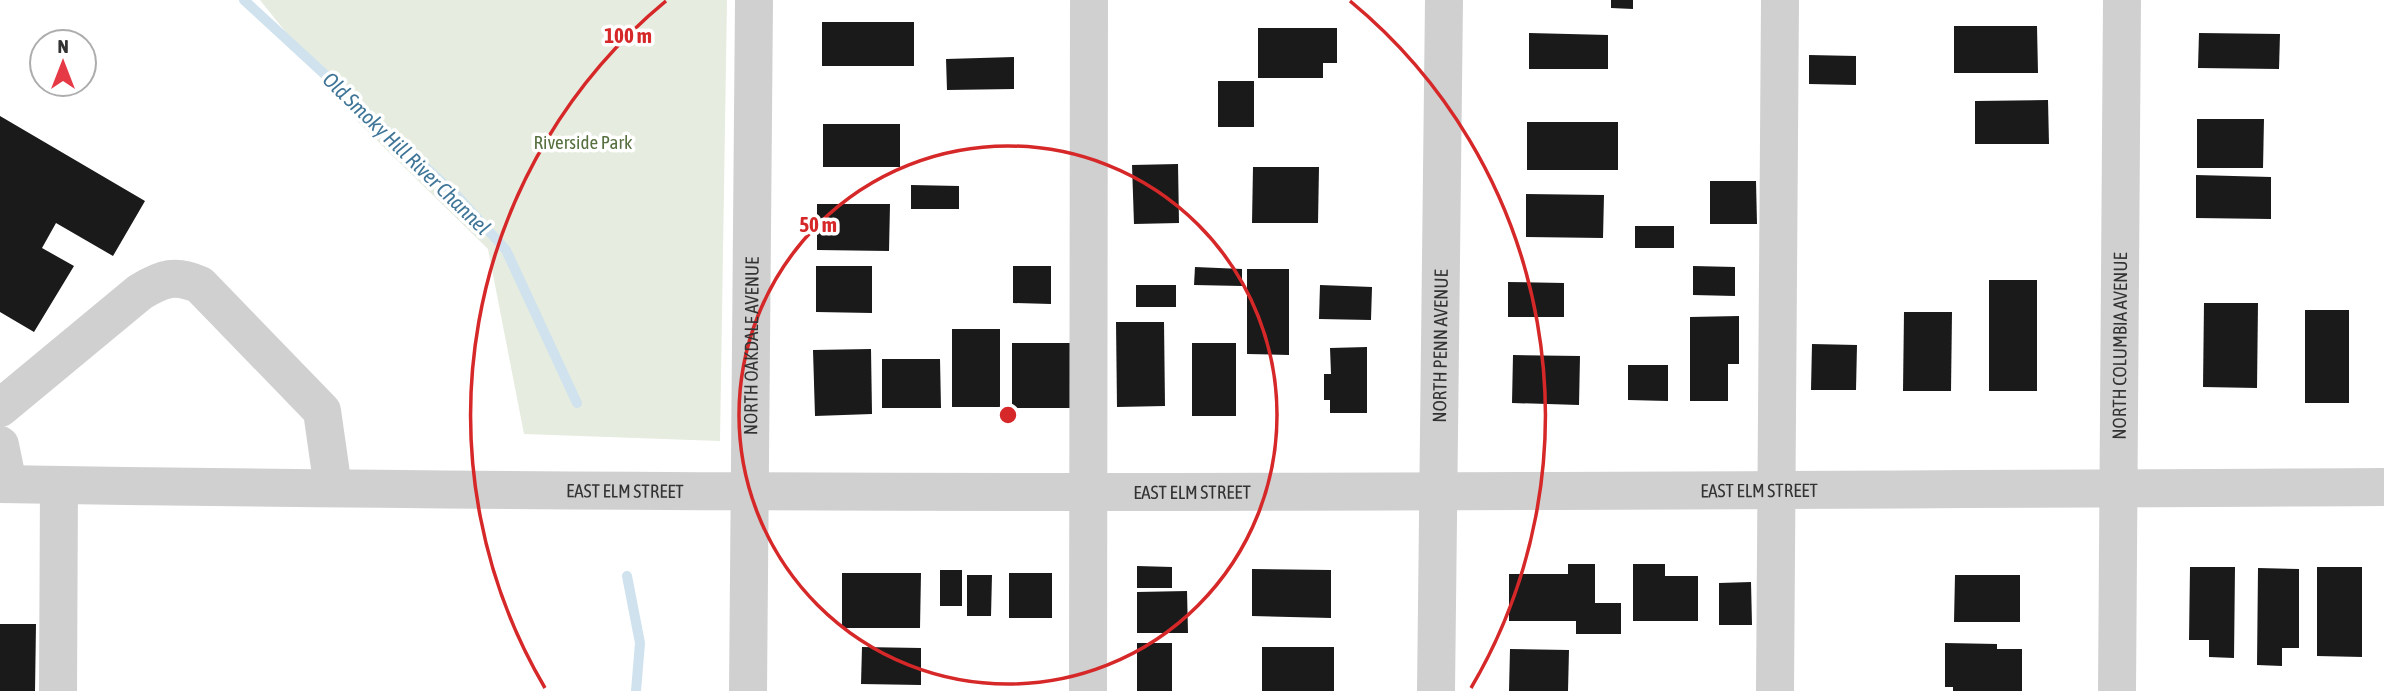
<svg xmlns="http://www.w3.org/2000/svg" width="2384" height="691" viewBox="0 0 2384 691" font-family="'Asap Condensed',sans-serif">
	<rect width="100%" height="100%" fill="#fff"/>
	<path fill="#e6ecdf" d="M260,0H727L720,441L524,434L488,249L357,121Z"/>
	<g fill="none" stroke-linecap="round" stroke-linejoin="round">
		<g stroke="#cfe2ee" stroke-width="10">
			<path d="M244,0L459,198L506,250L577,403"/>
			<path d="M627,576L640,643L636,691"/>
		</g>
	</g>
	<g fill="#1a1a1a">
		<path d="M1611,0H1633V9L1611,8Z"/>
		<rect x="822" y="22" width="92" height="44"/>
		<path d="M1954,26H2037L2038,73H1954Z"/>
		<path d="M1258,28H1337V63H1323V78H1258Z"/>
		<path d="M1529,33L1608,35V69H1529Z"/>
		<path d="M2199,33L2280,34L2279,69L2198,68Z"/>
		<path d="M1809,55L1856,56V85L1809,84Z"/>
		<path d="M1014,57V89L947,90L946,59Z"/>
		<rect x="1218" y="81" width="36" height="46"/>
		<path d="M2048,100L2049,144H1975V101Z"/>
		<path d="M0,116L145,201L113,256L56,223L42,248L74,266L34,332L0,312Z"/>
		<path d="M2197,119H2264L2263,168H2197Z"/>
		<rect x="1527" y="122" width="91" height="48"/>
		<rect x="823" y="124" width="77" height="43"/>
		<path d="M1178,164L1179,223L1134,224L1132,165Z"/>
		<path d="M1253,167H1319L1318,223H1252Z"/>
		<path d="M2196,175L2271,177V219L2196,218Z"/>
		<path d="M1710,181H1756L1757,224H1710Z"/>
		<path d="M911,185L959,186V209H911Z"/>
		<path d="M1526,194L1604,195L1603,238L1526,237Z"/>
		<path d="M817,204H890L889,251L817,250Z"/>
		<rect x="1635" y="226" width="39" height="22"/>
		<path d="M816,266H872V313L816,312Z"/>
		<path d="M1013,266H1051V304L1013,303Z"/>
		<path d="M1693,266L1735,267V296L1693,295Z"/>
		<path d="M1195,267L1242,269V286L1194,285Z"/>
		<path d="M1247,269H1289V355L1247,354Z"/>
		<rect x="1989" y="280" width="48" height="111"/>
		<path d="M1508,282L1564,283V317H1508Z"/>
		<rect x="1136" y="285" width="40" height="22"/>
		<path d="M1320,285L1372,287L1371,320L1319,319Z"/>
		<path d="M2204,303H2258L2257,388L2203,387Z"/>
		<rect x="2305" y="310" width="44" height="93"/>
		<path d="M1904,312H1952L1951,391H1903Z"/>
		<path d="M1739,316V364H1728V401H1690V317Z"/>
		<path d="M1116,322H1164L1165,406L1117,407Z"/>
		<rect x="952" y="329" width="48" height="78"/>
		<rect x="1012" y="343" width="58" height="65"/>
		<rect x="1192" y="343" width="44" height="73"/>
		<path d="M1812,344L1857,345L1856,390H1811Z"/>
		<path d="M1367,347V413H1330V400H1324V374H1331L1330,348Z"/>
		<path d="M871,349L872,414L815,416L813,350Z"/>
		<path d="M1513,355L1580,356L1579,405L1512,403Z"/>
		<path d="M882,359H940L941,408H882Z"/>
		<path d="M1628,365H1668V401L1628,400Z"/>
		<path d="M1568,564H1595V603H1621V634H1576V621H1509V574H1568Z"/>
		<path d="M1633,564H1665V576H1698V621H1633Z"/>
		<path d="M1137,566L1172,567V588H1137Z"/>
		<path d="M2190,567H2235L2234,658L2209,657V640H2189Z"/>
		<path d="M2317,567H2362V657L2317,656Z"/>
		<path d="M2258,568L2299,569V648H2282V666L2257,665Z"/>
		<path d="M1252,569L1331,570V618L1252,616Z"/>
		<rect x="940" y="570" width="22" height="36"/>
		<path d="M842,573H921L920,628H842Z"/>
		<rect x="1009" y="573" width="43" height="45"/>
		<path d="M967,575H992L991,616H967Z"/>
		<path d="M1955,575H2020V622H1954Z"/>
		<path d="M1751,582L1752,625H1719V583Z"/>
		<path d="M1187,591L1188,633H1137V592Z"/>
		<path d="M0,624H36L35,691H0Z"/>
		<rect x="1137" y="643" width="35" height="48"/>
		<path d="M1945,643L1997,644V649H2022V691H1953V687H1945Z"/>
		<path d="M862,647L921,648V685L861,684Z"/>
		<rect x="1262" y="647" width="72" height="44"/>
		<path d="M1510,649L1569,650L1568,691H1509Z"/>
	</g>
	<g fill="none" stroke-linecap="round" stroke-linejoin="round">
		<g stroke="#d0d0d0" stroke-width="38">
			<path d="M0,408L140,292C163,278 176,274 200,285L322,411L333,488"/>
			<path d="M0,445L8,484"/>
			<path id="s1" d="M0,484C795,497 1589,491 2384,487"/>
			<path d="M58,691L59,485"/>
			<path id="s2" d="M748,691L754,0"/>
			<path d="M1088,691L1089,0"/>
			<path id="s3" d="M1436,691L1444,0"/>
			<path d="M1775,691L1780,0"/>
			<path id="s4" d="M2117,691L2122,0"/>
		</g>
	</g>
	<g fill="none" stroke="#d62828" stroke-width="3.5">
		<circle cx="1008" cy="415" r="269"/>
		<path d="M545 688A537 537 0 0 1 666 1M1350 1A537 537 0 0 1 1471 688"/>
	</g>
	<g text-anchor="middle" dominant-baseline="central" stroke-width="7" stroke-linejoin="round" paint-order="stroke">
		<g font-size="19" fill="#56703f" stroke="#fff">
			<text x="583" y="142">Riverside Park</text>
		</g>
		<g font-size="19" fill="#333" stroke="#fff">
			<text stroke="none"><textPath href="#s4" startOffset="345">NORTH COLUMBIA AVENUE</textPath></text>
			<text stroke="none"><textPath href="#s2" startOffset="345">NORTH OAKDALE AVENUE</textPath></text>
			<text stroke="none"><textPath href="#s3" startOffset="345">NORTH PENN AVENUE</textPath></text>
			<text stroke="none"><textPath href="#s1" startOffset="625">EAST ELM STREET</textPath></text>
			<text stroke="none"><textPath href="#s1" startOffset="1759">EAST ELM STREET</textPath></text>
			<text stroke="none"><textPath href="#s1" startOffset="1192">EAST ELM STREET</textPath></text>
		</g>
		<g font-size="21" font-style="italic" fill="#3f7597" stroke="#fff">
			<text transform="translate(407 153) rotate(44)">Old Smoky Hill River Channel</text>
		</g>
	</g>
	<circle cx="1008" cy="415" r="10" fill="#d62828" stroke="#fff" stroke-width="3.5"/>
	<g font-size="21" text-anchor="middle" font-weight="bold" fill="#d62828" stroke="#fff" stroke-width="7" stroke-linejoin="round" paint-order="stroke">
		<text x="628" y="43">100 m</text>
		<text x="818" y="232">50 m</text>
	</g>
	<g transform="translate(63 63)"><circle r="33" fill="#ffffff" stroke="#adadad" stroke-width="2"/>
	<path d="M0-5L12 26L0 18L-12 26Z" fill="#e63946"/>
	<text y="-10" font-size="19" font-weight="bold" text-anchor="middle" fill="#333333">N</text>
	</g>
</svg>
